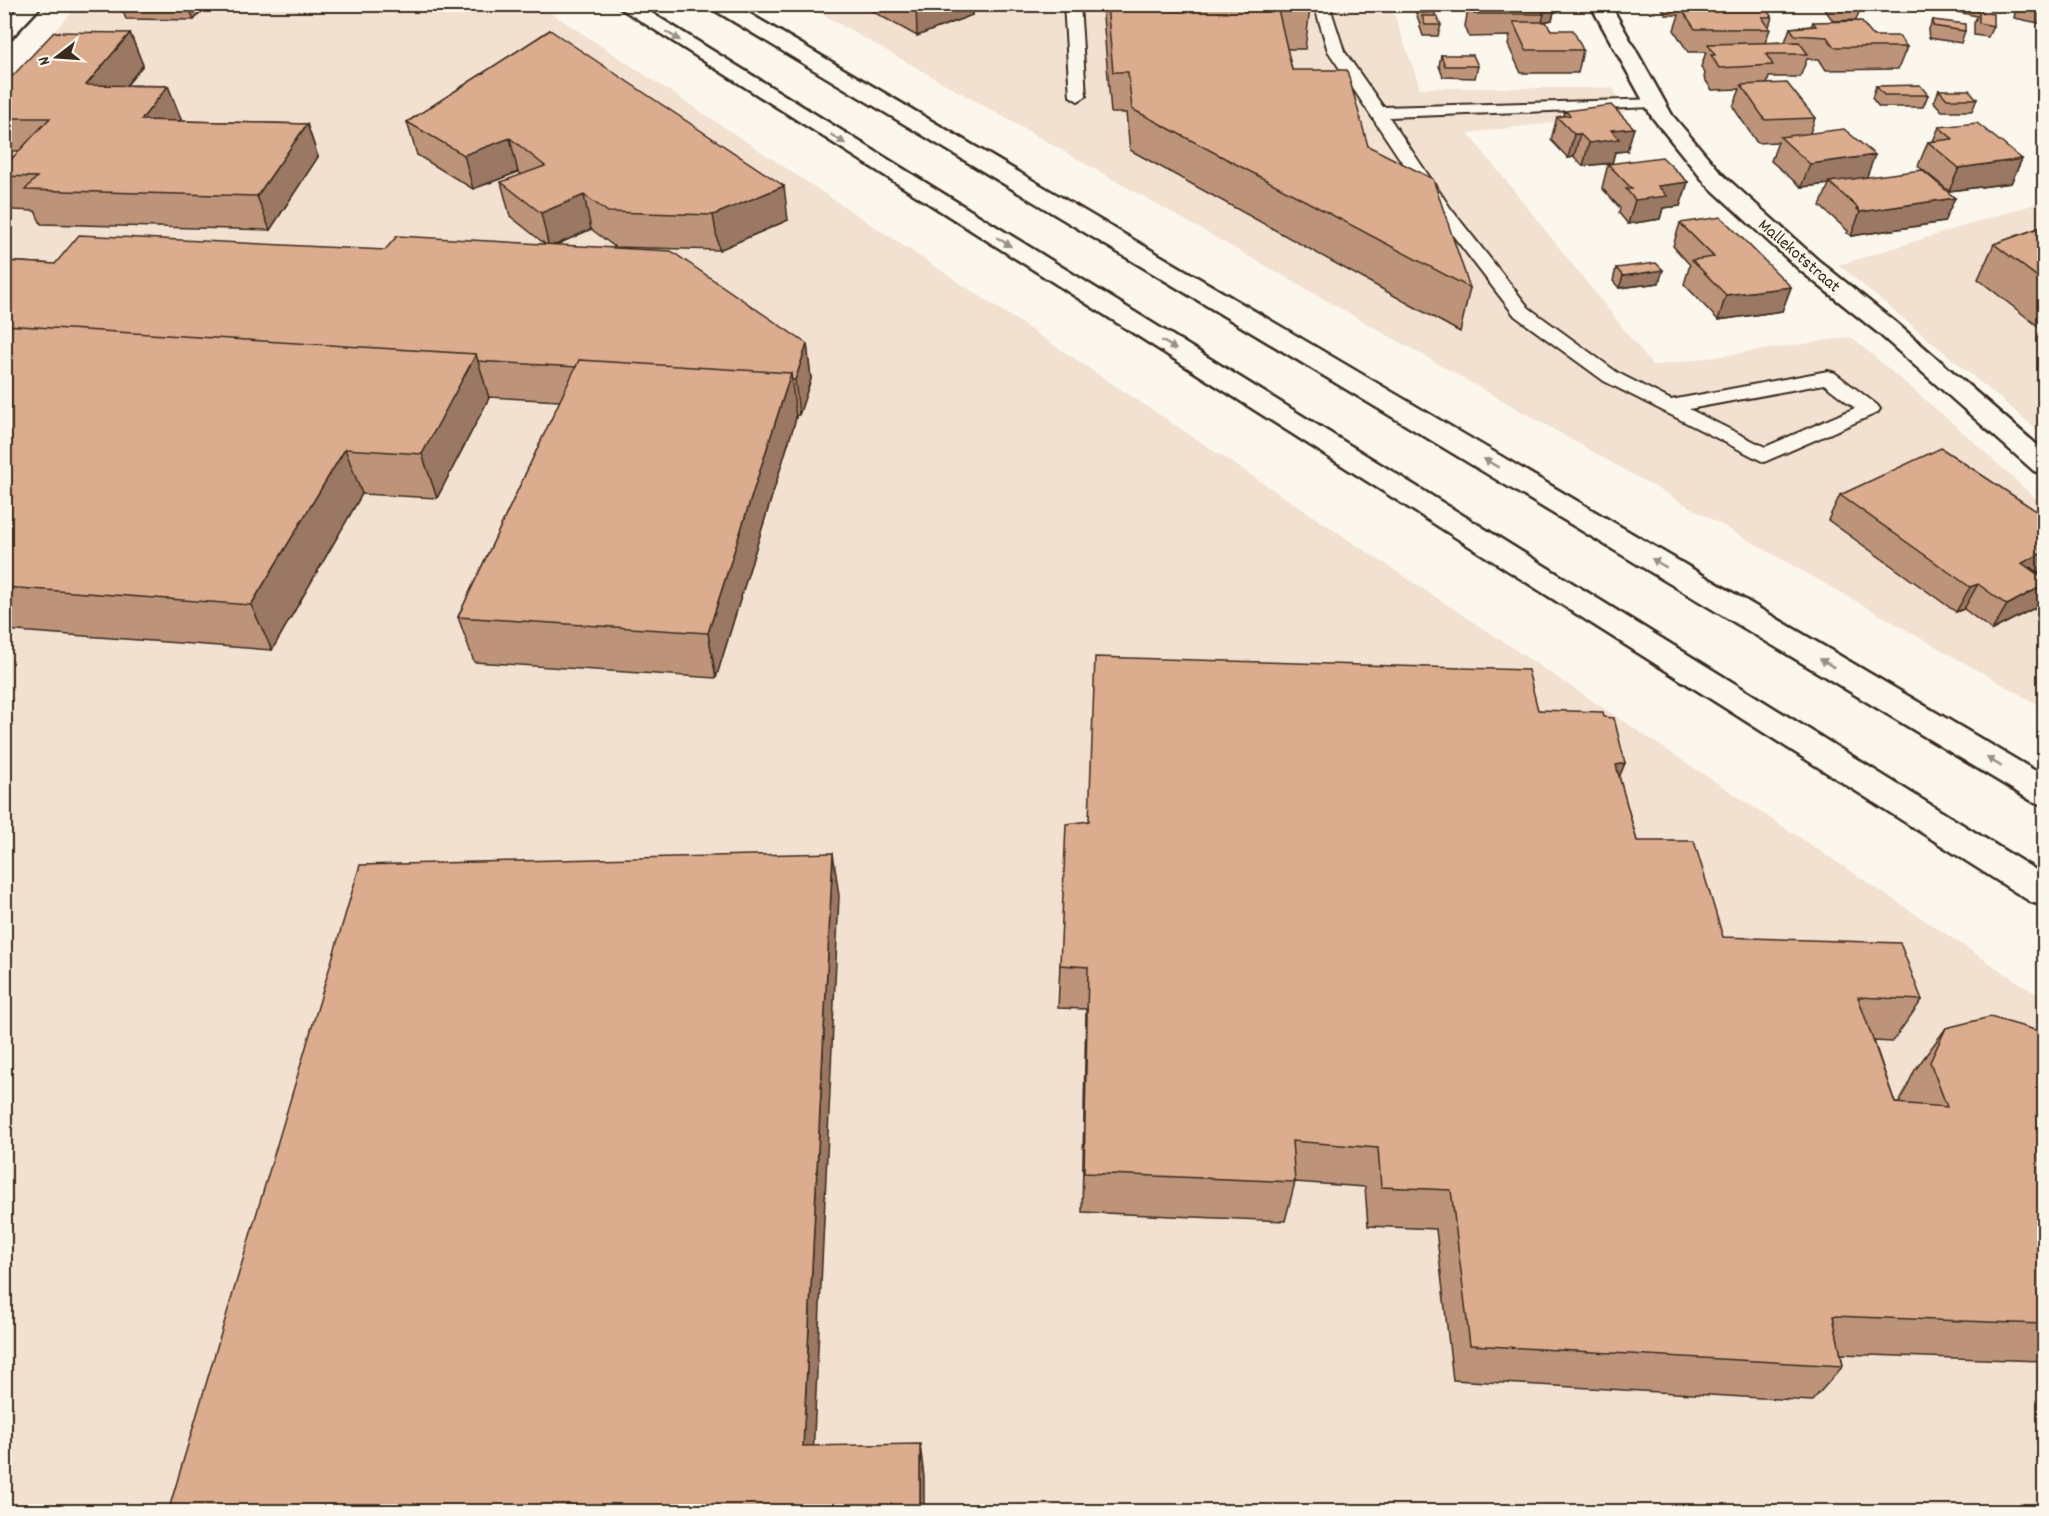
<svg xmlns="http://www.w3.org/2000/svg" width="2049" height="1516" font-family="Dekko,sans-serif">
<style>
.built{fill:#f2e0d0}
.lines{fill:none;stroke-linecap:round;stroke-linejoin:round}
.service-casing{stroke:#3b2a1e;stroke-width:4}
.minor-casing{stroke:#3b2a1e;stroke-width:5}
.tertiary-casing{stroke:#3b2a1e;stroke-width:5}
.trunk-casing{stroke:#3b2a1e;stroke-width:5}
.service{fill:#fbf7ec;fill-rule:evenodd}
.minor{fill:#fbf7ec;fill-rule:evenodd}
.tertiary{fill:#fbf7ec;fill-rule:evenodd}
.trunk{fill:#fbf7ec;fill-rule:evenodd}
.wall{fill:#bd947a;stroke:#3b2a1e;stroke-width:1.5}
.shaded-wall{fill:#9a7863;stroke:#3b2a1e;stroke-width:1.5}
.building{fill:#dcac8e;stroke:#3b2a1e;stroke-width:1.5}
.oneway{fill:#9b9085}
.labels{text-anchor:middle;stroke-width:4.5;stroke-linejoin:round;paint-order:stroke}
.far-street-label{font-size:18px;fill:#3b2a1e;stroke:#fbf7ec}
</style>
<rect width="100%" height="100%" fill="#fbf7ec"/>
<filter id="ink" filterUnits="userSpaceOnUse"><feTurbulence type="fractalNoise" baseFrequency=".0167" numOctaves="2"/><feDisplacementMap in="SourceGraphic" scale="12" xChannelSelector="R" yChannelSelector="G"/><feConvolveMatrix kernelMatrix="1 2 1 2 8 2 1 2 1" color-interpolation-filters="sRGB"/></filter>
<g filter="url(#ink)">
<path class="built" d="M79,5H539L2044,999V1511H5L4,85Z
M806,5H1391L1420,88H1613L1624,114L1468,133L1653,366L1851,337L1956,426L2044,506V708Z
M2044,201V435L1839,265Z"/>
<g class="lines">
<defs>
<path id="service" d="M1064,4H1080L1086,96L1078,101L1070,96Z
M1314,4H1329L1344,51L1383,107L1660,99L1662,102L1660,105L1654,107L1389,117L1451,209L1529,308L1618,373L1671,400L1828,371L1835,373L1877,405L1880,409L1877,413L1764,462L1604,381L1515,316L1438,216L1328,51ZM1824,384L1855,408L1765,447L1689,409Z"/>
<path id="minor" d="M1590,4H1610L1672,115L1722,174L1819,261L1895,322L2044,451V474L2034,471L1877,332L1801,271L1706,184L1652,117Z"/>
<path id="tertiary" d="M22,4H43L11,38L4,40V22Z"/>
<path id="trunk" d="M614,4H637L2044,875V906L2031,902Z
M709,4H733L2044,776V805L2032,801L711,8Z"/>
</defs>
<use href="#service" class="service-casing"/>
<use href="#minor" class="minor-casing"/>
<use href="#tertiary" class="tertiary-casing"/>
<use href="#trunk" class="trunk-casing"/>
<use href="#service" class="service"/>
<use href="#minor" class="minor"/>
<use href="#tertiary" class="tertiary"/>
<use href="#trunk" class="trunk"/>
</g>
<path class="wall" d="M120,4H207L194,20L126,19Z
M859,4H971L972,15L917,36Z
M1102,4H1309L1310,9L1305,49H1287L1292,70L1368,146L1470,288L1460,332L1130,150L1126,113H1111Z
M1415,4H1432L1435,12V16L1441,25L1438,36H1423L1420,27V24L1414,8Z
M1469,4H1556L1552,20L1543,22L1551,30L1583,50L1578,73H1521L1508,45L1510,36L1469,37L1465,26Z
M1659,4H1744L1743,7L1772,17L1769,27L1770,29L1765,43L1785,42L1790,28L1811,26L1813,22L1873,36L1907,47L1898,69L1826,70L1819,59H1807L1800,77H1769L1767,84L1815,118L1810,133L1866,177L1944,222L1851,236L1847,233L1848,231L1820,206L1829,184L1801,187L1771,161L1778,142L1757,143L1733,107L1740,89L1712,90L1704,78L1705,73L1701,67L1706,52H1688L1674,30L1679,15H1666Z
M1821,4H1862L1856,20L1833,21Z
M1928,4H1984L1981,12L1993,26L1988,37L1974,35V23L1977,16L1928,6Z
M2017,4H2044V24L2014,18Z
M1933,20L1965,31L1961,43L1929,38L1928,31Z
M550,30L788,220L719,250L615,247L591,229L556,245L807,344L811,379L799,415H796V418L716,678L474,662L458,617L560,401L488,397L489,398L437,498L362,494L272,650L4,630V261L55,264L545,244L510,216L501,182L522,175L518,172L473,189L417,155L407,122Z
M130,33L143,65L127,85L168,86L181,119L179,121L307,124L318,157L270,230L41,224L35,211L13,210L4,193V167L19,151H4V85Z
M1441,55L1478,66L1475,78L1443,77L1439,66Z
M1876,86L1928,95L1923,107H1879L1872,98Z
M1939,90L1977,99L1972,111H1942L1934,102Z
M1565,111L1627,151L1615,152L1612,163L1583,166L1574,157L1568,158L1551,140L1557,117L1564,116Z
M1939,127L2022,159L2011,183L1949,191L1918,166L1928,142L1933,141Z
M1608,164L1688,182L1680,206L1663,208L1660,219L1628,224L1619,213L1620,208L1602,188Z
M1680,223L1791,287L1782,311L1718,320L1684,284L1690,265L1673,246Z
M2044,226V331L1978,279L1994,244Z
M1616,268L1659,283L1619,288L1613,281Z
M1840,495L2038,572L2044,577V603L1992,630L1964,609L1956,612L1828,520Z
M1538,710L1604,717L1625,763L1619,777L1637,841L1723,937L1922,1000L1892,1042L1874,1041L1895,1103H1899L1915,1070L1946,1028L2044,1035V1361L1841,1354L1843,1366L1812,1401L1453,1380L1436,1229L1368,1226L1365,1187L1295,1182L1285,1221L1082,1212L1086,1009L1058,1008L1060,965Z"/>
<path class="shaded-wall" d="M188,4H207L194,20Z
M916,4H971L972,15L917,36Z
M1544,4H1556L1552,20L1542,22L1544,14H1542Z
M130,33L143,65L100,117L86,85Z
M168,86L181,119L154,153L141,120Z
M307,124L318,157L270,230L257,196Z
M1634,128L1627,151L1615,152L1612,163L1583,166L1589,143L1611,130Z
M1574,134H1580L1574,157L1568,158Z
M510,138L518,172L473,189L464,155Z
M1875,155L1866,179L1829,182V184L1801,187L1810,164Z
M2022,159L2011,183L1949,191L1959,168Z
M1688,182L1680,206L1663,208L1660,219L1628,224L1635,200L1658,186Z
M784,186L788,220L719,250L713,215Z
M584,195L591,229L549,248L541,213Z
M1955,198L1944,222L1851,236L1860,212Z
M1663,270L1659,283L1619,288L1623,276Z
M1791,287L1782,311L1718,320L1726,295Z
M807,344L811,379L799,415L795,380Z
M476,354L489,398L437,498L422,454Z
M791,373L796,418L716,678L708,633Z
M345,449L362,494L272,650L251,605Z
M2044,552V569L2022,580V563Z
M1978,584L1964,609L1956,612L1970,587Z
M2044,585V603L1992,630L2007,605Z
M1625,763L1607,807L1616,765Z
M833,853L839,896L812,1479L803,1446Z
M920,1444L924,1477V1512H920Z"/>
<path class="building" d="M1107,4H1309L1310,9H1278L1292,70H1347L1368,146L1433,179L1470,288L1132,109L1128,72H1113Z
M1419,4H1432L1435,12L1422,13Z
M1469,4L1538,5L1544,14H1474Z
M1764,7L1772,17H1762L1770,29H1695L1681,8Z
M1979,12L1993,14V26L1979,23Z
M1422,16H1437L1441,25H1425Z
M1933,20L1965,24V31L1933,26Z
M1861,21L1873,36H1899L1907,47H1834L1827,37L1795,35L1790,28L1816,26L1813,22Z
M1513,22H1546L1551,30H1573L1583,50H1526Z
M550,30L784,186L713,215L608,212L584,195L541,213L501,182L545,166L510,138L464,155L407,122Z
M54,32L130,33L86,85L168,86L141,120L307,124L257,196L25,190L37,177L4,176V167L50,118H4V85Z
M1799,42L1808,54H1766L1773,65L1719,68L1711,55H1715L1708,44Z
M1441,55H1473L1478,66H1445Z
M1787,83L1815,118L1765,120L1741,85Z
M1920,85L1928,95H1884L1876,86Z
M1939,90H1969L1977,99H1947Z
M1611,105L1634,128L1611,130L1619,139L1589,143L1580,134H1574L1557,117L1570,115L1565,111Z
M1977,123L2022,159L1959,168L1928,142L1953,139L1939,127Z
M1844,129L1875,155L1810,164L1780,137Z
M1662,157L1688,182L1658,186L1667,196L1635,200L1626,189H1632L1608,164Z
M1922,170L1955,198L1860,212L1857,209H1859L1829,182Z
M1721,217L1791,287L1726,295L1692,260L1714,257L1680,223Z
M2044,226V282L1994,244Z
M79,235L385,250L397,236L671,251L807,344L795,380H792L791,373L579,360L576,367L478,361L476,354L4,325V261L55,264Z
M1656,263L1663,270L1623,276L1616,268Z
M4,325L476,354L422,454L345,449L251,605L4,587Z
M579,360L791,373L708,633L458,617Z
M1941,448L2044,516V552L2022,563L2044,579V585L2007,605L1978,584L1970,587L1840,495Z
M2030,567L2044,577V579L2029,568Z
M1095,657L1528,670L1538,710L1603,712L1604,717L1614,718L1625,763L1616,765L1637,841H1694L1723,937L1900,943L1922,1000L1858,997L1895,1103L1947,1107L1930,1062L1946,1028L1990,1017L2039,1031L2044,1035V1324L1833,1316L1843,1366L1470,1345L1451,1190L1381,1187L1378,1148L1292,1141L1295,1182L1084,1173L1088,967L1060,965L1066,824L1089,821Z
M833,853L803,1446L920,1444V1512H168L360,865Z
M1438,1507L1439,1512H1354Z"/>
<defs><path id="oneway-solid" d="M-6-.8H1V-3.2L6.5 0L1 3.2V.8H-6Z" transform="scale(1.5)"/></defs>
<g class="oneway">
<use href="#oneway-solid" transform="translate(673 36) rotate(32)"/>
<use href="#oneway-solid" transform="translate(838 139) rotate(32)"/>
<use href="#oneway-solid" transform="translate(1004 242) rotate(32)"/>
<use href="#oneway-solid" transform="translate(1169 345) rotate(32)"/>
<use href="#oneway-solid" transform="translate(1491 463) rotate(-149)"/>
<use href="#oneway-solid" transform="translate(1659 563) rotate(-149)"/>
<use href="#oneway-solid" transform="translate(1827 663) rotate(-149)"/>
<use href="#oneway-solid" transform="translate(1994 762) rotate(-149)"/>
</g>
</g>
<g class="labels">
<g class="far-street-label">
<text transform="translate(1800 255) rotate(41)" y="6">Mallekotstraat</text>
</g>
</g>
<rect width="2049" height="1516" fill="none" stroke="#fbf7ec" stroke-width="24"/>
<rect x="12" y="12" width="2025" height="1492" fill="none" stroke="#3b2a1e" stroke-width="2" filter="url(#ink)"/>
<g transform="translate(57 57) rotate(253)" stroke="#fbf7ec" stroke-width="4.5" paint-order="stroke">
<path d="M0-4.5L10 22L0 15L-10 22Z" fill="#3b2a1e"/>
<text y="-9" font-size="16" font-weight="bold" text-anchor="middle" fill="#3b2a1e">N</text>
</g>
</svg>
